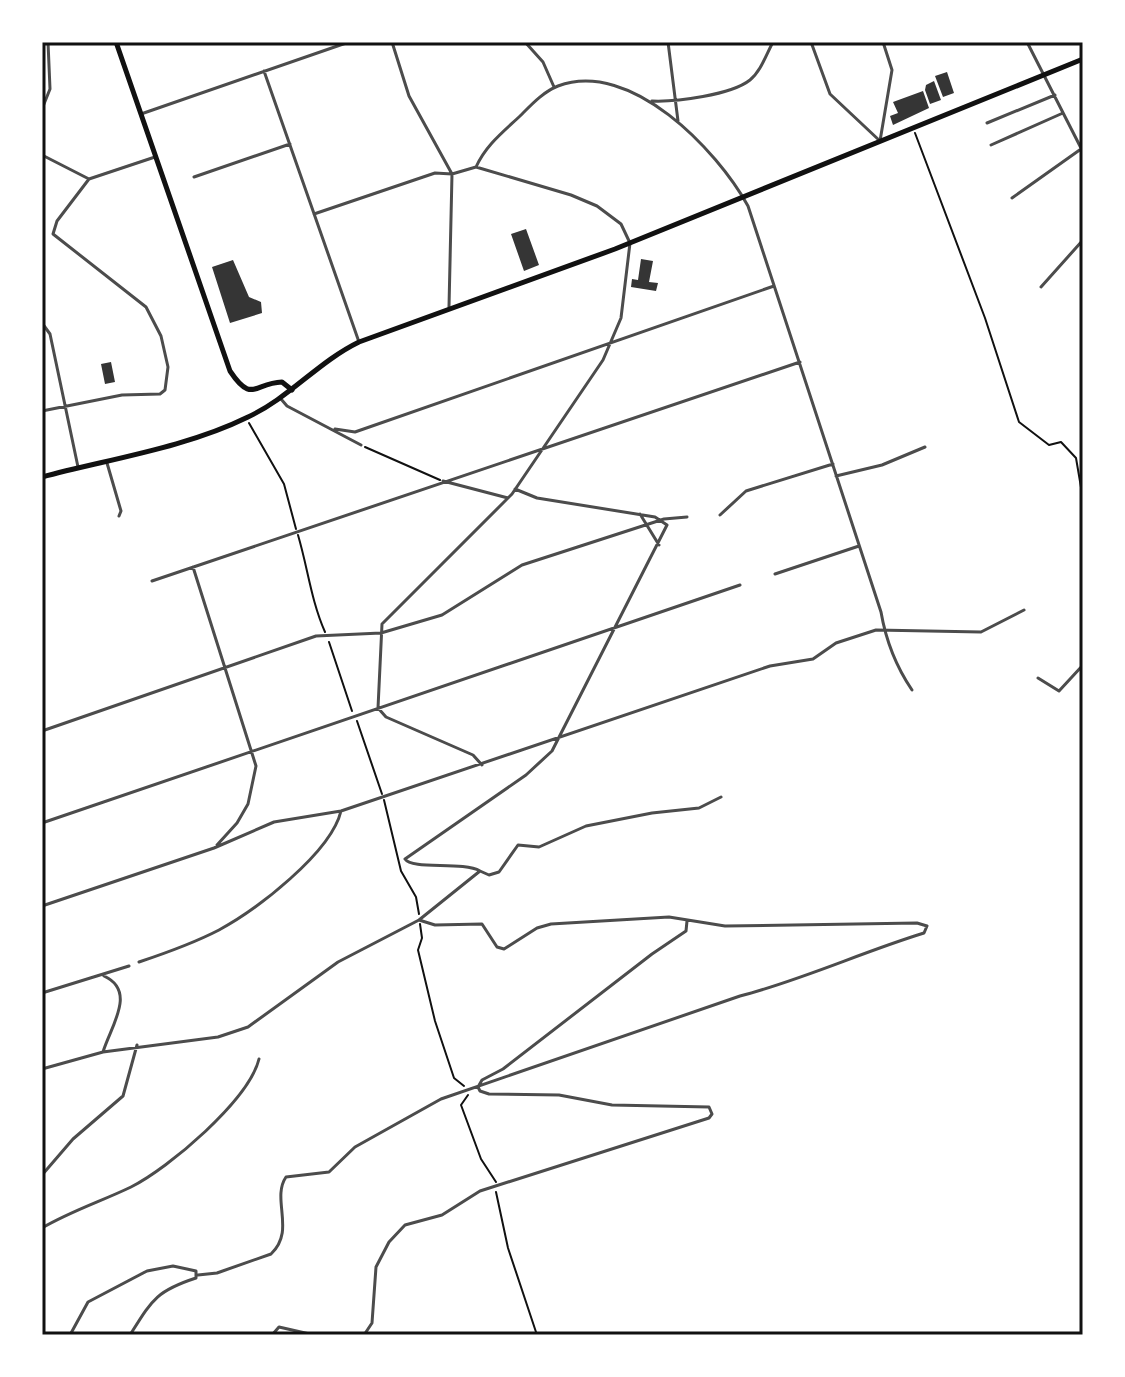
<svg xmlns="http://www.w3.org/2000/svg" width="1125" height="1377" font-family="'Alegreya Sans',sans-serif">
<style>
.building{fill:#353535}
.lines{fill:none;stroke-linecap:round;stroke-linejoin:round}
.path{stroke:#111;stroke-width:2}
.minor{stroke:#4c4c4c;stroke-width:3}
.secondary{stroke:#111;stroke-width:5}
.primary{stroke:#111;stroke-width:5}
.neatline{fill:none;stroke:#111;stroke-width:3}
</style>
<rect width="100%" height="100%" fill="#fff"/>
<path class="building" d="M947,72L954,93L943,97L935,76Z
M934,81L941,100L930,104L925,90L926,85Z
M923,91L929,108L893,125L890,116L898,113L893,102Z
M526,229L539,265L524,271L511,234Z
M641,259L653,261L649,282L658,283L656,291L631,287L632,279L638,280Z
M233,260L249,297L261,302L262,313L230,323L212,267Z
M111,362L115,382L105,384L101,364Z"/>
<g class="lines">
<path class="path" d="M915,133L985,318L1019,422L1049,445L1061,442L1076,458L1083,499
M249,423L284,484L296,529
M365,447L440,480
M298,535C308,569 311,600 325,632
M329,642L352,711
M357,721L382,794
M384,800L401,871L416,897L419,914
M420,924L422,938L418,950L435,1021L454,1078L464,1086
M468,1095L461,1105L481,1159L496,1182
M496,1192L508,1248L537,1335"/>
<path class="minor" d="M392,42L409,96L452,174L449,307
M525,42L543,62L554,87
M668,42L678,121
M811,42L830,94L880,141
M1027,42L1083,152
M264,71L359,342
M652,101C676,102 731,95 750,80C761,71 766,55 773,42
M42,109L50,89L48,42
M141,114L349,42
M987,123L1055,95
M880,141L892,70L883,42
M991,145L1063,113
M42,155L89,179
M476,167L571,195L597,206L621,224L630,243L621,318L603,360L512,494L382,624L378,708L386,717L473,755L482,765
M194,177L290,144
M1012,198L1081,149
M314,214L435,173L452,174L476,167C486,145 503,132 520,116C532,104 543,92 558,86C631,59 717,150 748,206L881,612C886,641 895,665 912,690
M1041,287L1083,240
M42,323L50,334L78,467
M281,399L287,406L361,445
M42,411L122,395L160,394L165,390L168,367L161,336L146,307L53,234L57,221L89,179L155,157
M335,429L355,432L774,286
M107,463L121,511L119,516
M836,476L882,465L925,447
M443,481L508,498
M640,514L659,545
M720,515L746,491L833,464
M193,567L256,766L248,804L237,823L217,845
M775,574L859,546
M152,581L800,362
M1038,678L1059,691L1083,665
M42,731L316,636L381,633L442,615L522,565L664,519L687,517
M42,823L740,585
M480,871C463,861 412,870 405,859L526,775L552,751L667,525L655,517L537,498L515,489
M42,901V912
M42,906L214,848L274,822L341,811L770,666L813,659L836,643L876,630L981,632L1024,610
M139,962C166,953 194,943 219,930C256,910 331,853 341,811
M42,993L129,966
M103,1052C111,1026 137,991 104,976
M42,1069L103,1052L218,1037L248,1027L338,962L419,920L480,871L489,875L499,872L518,845L539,847L586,826L652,813L699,808L721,797
M42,1175L73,1139L123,1096L137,1045
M42,1228C71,1211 102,1201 131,1187C169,1168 249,1100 259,1059
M198,1275L217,1273L271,1254C296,1231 271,1199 286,1177L329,1172L355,1147L441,1099L740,996C802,980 862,952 924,933L927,926L917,923L725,926L669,917L551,924L537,928L504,949L497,947L482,924L435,925L419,920
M70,1335L88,1302L147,1271L173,1266L196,1271V1278C156,1291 152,1300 130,1335
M272,1335L279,1327L314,1335
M364,1335L372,1323L376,1267L389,1242L405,1225L442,1215L480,1191L709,1118L712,1114L709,1107L612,1105L559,1095L489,1094L480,1091L478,1087L482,1080L503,1069L652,954L686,931L687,921"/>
<path class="secondary" d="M116,42L230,371C252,404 254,383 282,382L292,390"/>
<path class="primary" d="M42,477C109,459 185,448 248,417C289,398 318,362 359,342L615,249L1083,59"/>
</g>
<rect width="1125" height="1377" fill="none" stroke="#ffffff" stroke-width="88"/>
<rect x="44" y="44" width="1037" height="1289" class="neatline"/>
</svg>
